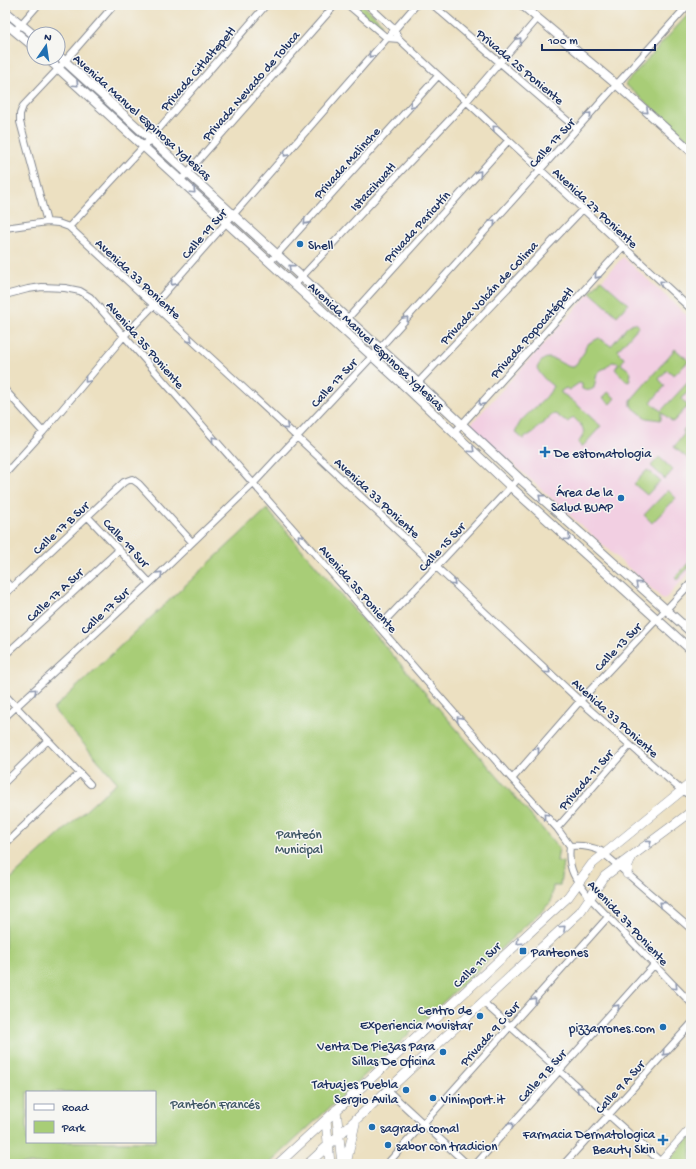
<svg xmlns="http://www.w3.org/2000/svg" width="696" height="1169" font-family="'Gochi Hand',sans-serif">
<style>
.built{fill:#f2cfe2}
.green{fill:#a8cd77;stroke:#627e6a;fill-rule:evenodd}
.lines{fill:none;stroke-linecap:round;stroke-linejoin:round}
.minor-casing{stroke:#848890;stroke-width:8}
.tertiary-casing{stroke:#848890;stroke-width:8}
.secondary-casing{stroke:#848890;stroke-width:10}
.primary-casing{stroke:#848890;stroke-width:10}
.minor{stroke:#fff;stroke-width:6}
.tertiary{stroke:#fff;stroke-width:7}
.secondary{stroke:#fff;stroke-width:8}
.primary{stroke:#fff;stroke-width:9}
.oneway{stroke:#8d97ae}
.poi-dot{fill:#1f6fb2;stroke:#f6f6f2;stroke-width:1.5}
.labels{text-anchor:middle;stroke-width:3;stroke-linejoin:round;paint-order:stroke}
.street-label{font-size:13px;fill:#1b2f5e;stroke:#f6f6f2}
.poi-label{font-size:13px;fill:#1b2f5e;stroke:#f6f6f2;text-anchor:start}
.park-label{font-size:13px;fill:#3e5664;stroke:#f6f6f2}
</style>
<rect width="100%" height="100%" fill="#f6f6f2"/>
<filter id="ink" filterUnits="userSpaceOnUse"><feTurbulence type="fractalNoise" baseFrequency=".025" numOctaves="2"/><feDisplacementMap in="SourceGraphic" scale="8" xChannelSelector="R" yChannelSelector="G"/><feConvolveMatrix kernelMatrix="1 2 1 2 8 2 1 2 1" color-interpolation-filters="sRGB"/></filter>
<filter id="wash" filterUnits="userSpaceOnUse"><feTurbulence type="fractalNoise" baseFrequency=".012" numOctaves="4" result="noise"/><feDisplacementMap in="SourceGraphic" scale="16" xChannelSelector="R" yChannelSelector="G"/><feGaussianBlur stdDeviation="0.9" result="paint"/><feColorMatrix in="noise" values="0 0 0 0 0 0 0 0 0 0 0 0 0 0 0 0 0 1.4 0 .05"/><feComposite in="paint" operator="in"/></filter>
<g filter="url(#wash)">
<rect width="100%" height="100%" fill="#ece0c1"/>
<path class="built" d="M623,257L691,319V571L664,600L470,425Z"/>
<path class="green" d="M352,5H363L382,23V24L378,28Z
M691,11V142L625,84Z
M601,280L628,304L617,316L590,292Z
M633,323L637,324L639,326L618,350L620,355L623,357L624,359L621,364L629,370L631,374L629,382L626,381L615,369L619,363L612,362L607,367L601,370L597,374L594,388C589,391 587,391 582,389V384L579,383L569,390L566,388L561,391V393C577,402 587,415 601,426L584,445L582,447L578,443C588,430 583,427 573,417L568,422C562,421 560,416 555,414L552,415L547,420L538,427L535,431L523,439L515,432C517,428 519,424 521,421C531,409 547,401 553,386C546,381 541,376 537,368C548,345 562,369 574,367L585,351V348L589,343L599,338L611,346L627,327Z
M675,349L689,361L674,375L667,370L659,379L665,386L651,402L661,411L691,379V391L689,390L682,399L688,406L673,422L661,412V420L646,418L631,406V400Z
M608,392L615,398L610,404L603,398Z
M691,423V461L674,447L684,434L683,430Z
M659,457L673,470L665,479L651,466Z
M647,470L660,481L647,495L634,484Z
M668,490L676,498L652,523L644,515Z
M267,509L559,848L557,861L563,862L560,886H553L551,902L269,1164H5V884L117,782L53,709ZM27,1092H155V1142H27Z
M691,560V565L677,580L675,578Z
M691,1136V1164H665Z"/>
</g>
<g filter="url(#ink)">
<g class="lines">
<defs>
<path id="minor" d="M348,5L387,38L399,39
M368,5L394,29L399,39L691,309
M433,5L577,129
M15,31L38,5
M181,180L335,5
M47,222L20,122V114L23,106L59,68L114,5
M69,227L144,146L266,5
M5,228L47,222L58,223L69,227L297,437L580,701L681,790L691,796
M270,262L438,76
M294,285L466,102L538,18
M5,295L28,289L42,287L65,288L80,291L90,297L512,779L557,828L570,846
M340,327L508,141
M5,390L43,432
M410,391L583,209
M454,433L623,247
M5,474L43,432L124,336L153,306L233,215L416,5
M88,517L150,583
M5,581L12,588
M5,594L124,482L132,479L139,484L192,542
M379,627L436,567L519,478
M5,655L119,550
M5,695L90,784
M5,717L150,583L253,484L380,348L688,5
M512,779L580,701L691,583
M5,782L48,740
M557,828L630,745
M5,844L80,773
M570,846C567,869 576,881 590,898L691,1003
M570,846C582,845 590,846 601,851L691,929
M483,1002L661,1162
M387,1090L467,1164
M387,1164L608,917
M476,1164L654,965
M564,1164L691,1024"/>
<path id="tertiary" d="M658,1164L691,1127"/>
<path id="secondary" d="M522,5L617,85L691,151
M5,11L34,35
M5,23L34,47
M58,55L418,383L519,478L691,632
M47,58L410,391L511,487L691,650"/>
<path id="primary" d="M627,874L628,866L632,856
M336,1110L342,1164
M326,1120L330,1164
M278,1164L568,897L592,864L691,783
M308,1164L580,912L605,876L691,812
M346,1164L356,1119"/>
</defs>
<use href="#minor" class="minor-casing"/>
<use href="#tertiary" class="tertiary-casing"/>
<use href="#secondary" class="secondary-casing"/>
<use href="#primary" class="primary-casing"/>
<use href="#minor" class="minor"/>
<use href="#tertiary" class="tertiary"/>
<use href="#secondary" class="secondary"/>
<use href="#primary" class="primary"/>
</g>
<defs><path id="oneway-chevron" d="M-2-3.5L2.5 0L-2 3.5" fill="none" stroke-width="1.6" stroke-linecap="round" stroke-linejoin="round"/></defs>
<g class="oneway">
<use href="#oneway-chevron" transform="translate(519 40) rotate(-49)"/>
<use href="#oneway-chevron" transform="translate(371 55) rotate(131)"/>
<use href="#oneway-chevron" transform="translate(76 84) rotate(43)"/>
<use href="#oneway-chevron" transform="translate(412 105) rotate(132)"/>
<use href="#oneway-chevron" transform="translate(646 111) rotate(42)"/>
<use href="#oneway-chevron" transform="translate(589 115) rotate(-48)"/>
<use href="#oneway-chevron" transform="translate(495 128) rotate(-137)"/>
<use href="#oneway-chevron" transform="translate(286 154) rotate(131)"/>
<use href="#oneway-chevron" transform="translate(479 173) rotate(-48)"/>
<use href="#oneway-chevron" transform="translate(193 191) rotate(43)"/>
<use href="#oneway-chevron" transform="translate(306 222) rotate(132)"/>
<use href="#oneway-chevron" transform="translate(493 222) rotate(-48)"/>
<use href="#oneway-chevron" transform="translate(291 267) rotate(-138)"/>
<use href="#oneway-chevron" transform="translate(597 276) rotate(132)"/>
<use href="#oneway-chevron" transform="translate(173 283) rotate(131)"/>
<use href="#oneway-chevron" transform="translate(662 283) rotate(-138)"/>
<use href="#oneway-chevron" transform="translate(406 319) rotate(-48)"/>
<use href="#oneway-chevron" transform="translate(190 340) rotate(42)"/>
<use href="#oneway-chevron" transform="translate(87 380) rotate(130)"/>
<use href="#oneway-chevron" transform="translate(481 403) rotate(132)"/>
<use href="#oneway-chevron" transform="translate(286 427) rotate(42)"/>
<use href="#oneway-chevron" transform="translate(214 439) rotate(-131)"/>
<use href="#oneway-chevron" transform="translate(472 450) rotate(43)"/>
<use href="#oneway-chevron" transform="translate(541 497) rotate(-138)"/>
<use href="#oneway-chevron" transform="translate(300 537) rotate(-131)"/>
<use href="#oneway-chevron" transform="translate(568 538) rotate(42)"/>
<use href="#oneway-chevron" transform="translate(160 574) rotate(-44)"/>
<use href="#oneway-chevron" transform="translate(453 583) rotate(43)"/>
<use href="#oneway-chevron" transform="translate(638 584) rotate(-138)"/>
<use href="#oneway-chevron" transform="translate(548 671) rotate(43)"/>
<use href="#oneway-chevron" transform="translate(34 691) rotate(-43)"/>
<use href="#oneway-chevron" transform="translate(459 719) rotate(-131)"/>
<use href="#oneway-chevron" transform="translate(537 750) rotate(-49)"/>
<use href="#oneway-chevron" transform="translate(546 816) rotate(-133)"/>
<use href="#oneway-chevron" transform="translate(649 843) rotate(-36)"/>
<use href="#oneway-chevron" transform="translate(662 904) rotate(-139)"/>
<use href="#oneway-chevron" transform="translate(563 928) rotate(-43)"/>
<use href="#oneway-chevron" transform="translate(519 942) rotate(137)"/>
<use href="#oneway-chevron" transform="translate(675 987) rotate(46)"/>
<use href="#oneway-chevron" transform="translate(534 1000) rotate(-48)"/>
<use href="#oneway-chevron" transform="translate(617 1007) rotate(-48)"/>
<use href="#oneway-chevron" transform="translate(665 1053) rotate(132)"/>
<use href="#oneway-chevron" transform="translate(579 1089) rotate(-138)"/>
<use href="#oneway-chevron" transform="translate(511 1125) rotate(-48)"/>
</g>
</g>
<g class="poi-dot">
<circle cx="300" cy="244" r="4"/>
<path d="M543 446h4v4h4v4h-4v4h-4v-4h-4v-4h4z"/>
<circle cx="621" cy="498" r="4"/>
<rect x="519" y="947" width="8" height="8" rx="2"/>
<circle cx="480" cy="1016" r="4"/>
<circle cx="663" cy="1027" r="4"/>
<circle cx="443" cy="1052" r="4"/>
<circle cx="406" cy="1090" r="4"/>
<circle cx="433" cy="1098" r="4"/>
<circle cx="372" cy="1127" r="4"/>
<path d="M661 1134h4v4h4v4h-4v4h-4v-4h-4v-4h4z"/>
<circle cx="388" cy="1145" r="4"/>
</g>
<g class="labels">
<g class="street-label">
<text transform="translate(521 66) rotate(40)" y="5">Privada 25 Poniente</text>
<text transform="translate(197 68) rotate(-49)" y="5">Privada Citlaltepetl</text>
<text transform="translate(250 85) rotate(-49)" y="5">Privada Nevado de Toluca</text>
<text transform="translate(143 116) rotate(42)" y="5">Avenida Manuel Espinosa Yglesias</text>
<text transform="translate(551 142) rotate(-48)" y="5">Calle 17 Sur</text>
<text transform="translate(346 162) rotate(-48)" y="5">Privada Malinche</text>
<text transform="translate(372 186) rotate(-47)" y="5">Istaccihuatl</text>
<text transform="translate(596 207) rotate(43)" y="5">Avenida 27 Poniente</text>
<text transform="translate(416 226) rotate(-48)" y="5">Privada Paricutín</text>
<text transform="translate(203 233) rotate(-49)" y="5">Calle 19 Sur</text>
<text transform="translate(139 278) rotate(43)" y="5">Avenida 33 Poniente</text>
<text transform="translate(488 292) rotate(-47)" y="5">Privada Volcán de Colima</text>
<text transform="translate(531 332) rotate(-48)" y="5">Privada Popocatépetl</text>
<text transform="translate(146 344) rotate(49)" y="5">Avenida 35 Poniente</text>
<text transform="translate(377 345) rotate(43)" y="5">Avenida Manuel Espinosa Yglesias</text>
<text transform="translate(333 382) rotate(-47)" y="5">Calle 17 Sur</text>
<text transform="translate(378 497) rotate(43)" y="5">Avenida 33 Poniente</text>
<text transform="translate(60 527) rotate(-43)" y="5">Calle 17 B Sur</text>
<text transform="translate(127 542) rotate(47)" y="5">Calle 19 Sur</text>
<text transform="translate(441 546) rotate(-47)" y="5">Calle 15 Sur</text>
<text transform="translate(359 588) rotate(49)" y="5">Avenida 35 Poniente</text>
<text transform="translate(54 594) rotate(-43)" y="5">Calle 17 A Sur</text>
<text transform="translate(104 610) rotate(-43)" y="5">Calle 17 Sur</text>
<text transform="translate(617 646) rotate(-46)" y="5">Calle 13 Sur</text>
<text transform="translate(616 717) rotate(42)" y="5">Avenida 33 Poniente</text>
<text transform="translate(585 779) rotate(-49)" y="5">Privada 11 Sur</text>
<text transform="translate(629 922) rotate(47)" y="5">Avenida 37 Poniente</text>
<text transform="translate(476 964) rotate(-43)" y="5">Calle 11 Sur</text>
<text transform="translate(489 1033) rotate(-48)" y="5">Privada 9 C Sur</text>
<text transform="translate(541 1075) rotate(-48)" y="5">Calle 9 B Sur</text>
<text transform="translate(619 1086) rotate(-48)" y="5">Calle 9 A Sur</text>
</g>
<g class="poi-label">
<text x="308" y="249">Shell</text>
<text x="554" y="457">De estomatologia</text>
<text x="613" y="496" text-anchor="end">Área de la<tspan x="613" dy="15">Salud BUAP</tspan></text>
<text x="531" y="956">Panteones</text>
<text x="472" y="1014" text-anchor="end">Centro de<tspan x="472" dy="15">Experiencia Movistar</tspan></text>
<text x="655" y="1032" text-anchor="end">pizzarrones.com</text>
<text x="435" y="1050" text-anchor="end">Venta De Piezas Para<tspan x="435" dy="15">Sillas De Oficina</tspan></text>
<text x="398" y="1088" text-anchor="end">Tatuajes Puebla<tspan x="398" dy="15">Sergio Avila</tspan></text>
<text x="441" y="1103">Vinimport.it</text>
<text x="380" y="1132">sagrado comal</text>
<text x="655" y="1138" text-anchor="end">Farmacia Dermatologica<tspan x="655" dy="15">Beauty Skin</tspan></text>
<text x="396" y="1150">sabor con tradicion</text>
</g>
<g class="park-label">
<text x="299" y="838">Panteón<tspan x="299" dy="15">Municipal</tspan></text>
<text x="215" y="1108">Panteón Francés</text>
</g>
</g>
<rect width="696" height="1169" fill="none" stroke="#f6f6f2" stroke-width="20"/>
<rect x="26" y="1091" width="130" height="52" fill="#f6f6f2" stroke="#9ea6b7"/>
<rect x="34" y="1104" width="20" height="6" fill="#ffffff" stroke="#9ea6b7"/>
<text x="62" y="1111" font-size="12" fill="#1b2f5e">Road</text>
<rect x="34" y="1121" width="20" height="12" fill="#a8cd77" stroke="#9ea6b7"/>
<text x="62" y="1131" font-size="12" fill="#1b2f5e">Park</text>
<g transform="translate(46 46) rotate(13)"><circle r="19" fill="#f6f6f2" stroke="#9ea6b7"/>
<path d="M0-3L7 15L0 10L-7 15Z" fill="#1f6fb2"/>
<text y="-6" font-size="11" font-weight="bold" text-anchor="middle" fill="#1b2f5e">N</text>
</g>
<path d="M542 44v6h113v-6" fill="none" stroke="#1b2f5e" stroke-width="2"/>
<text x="548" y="44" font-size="12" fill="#1b2f5e" stroke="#f6f6f2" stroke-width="3" paint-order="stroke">100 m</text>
</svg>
